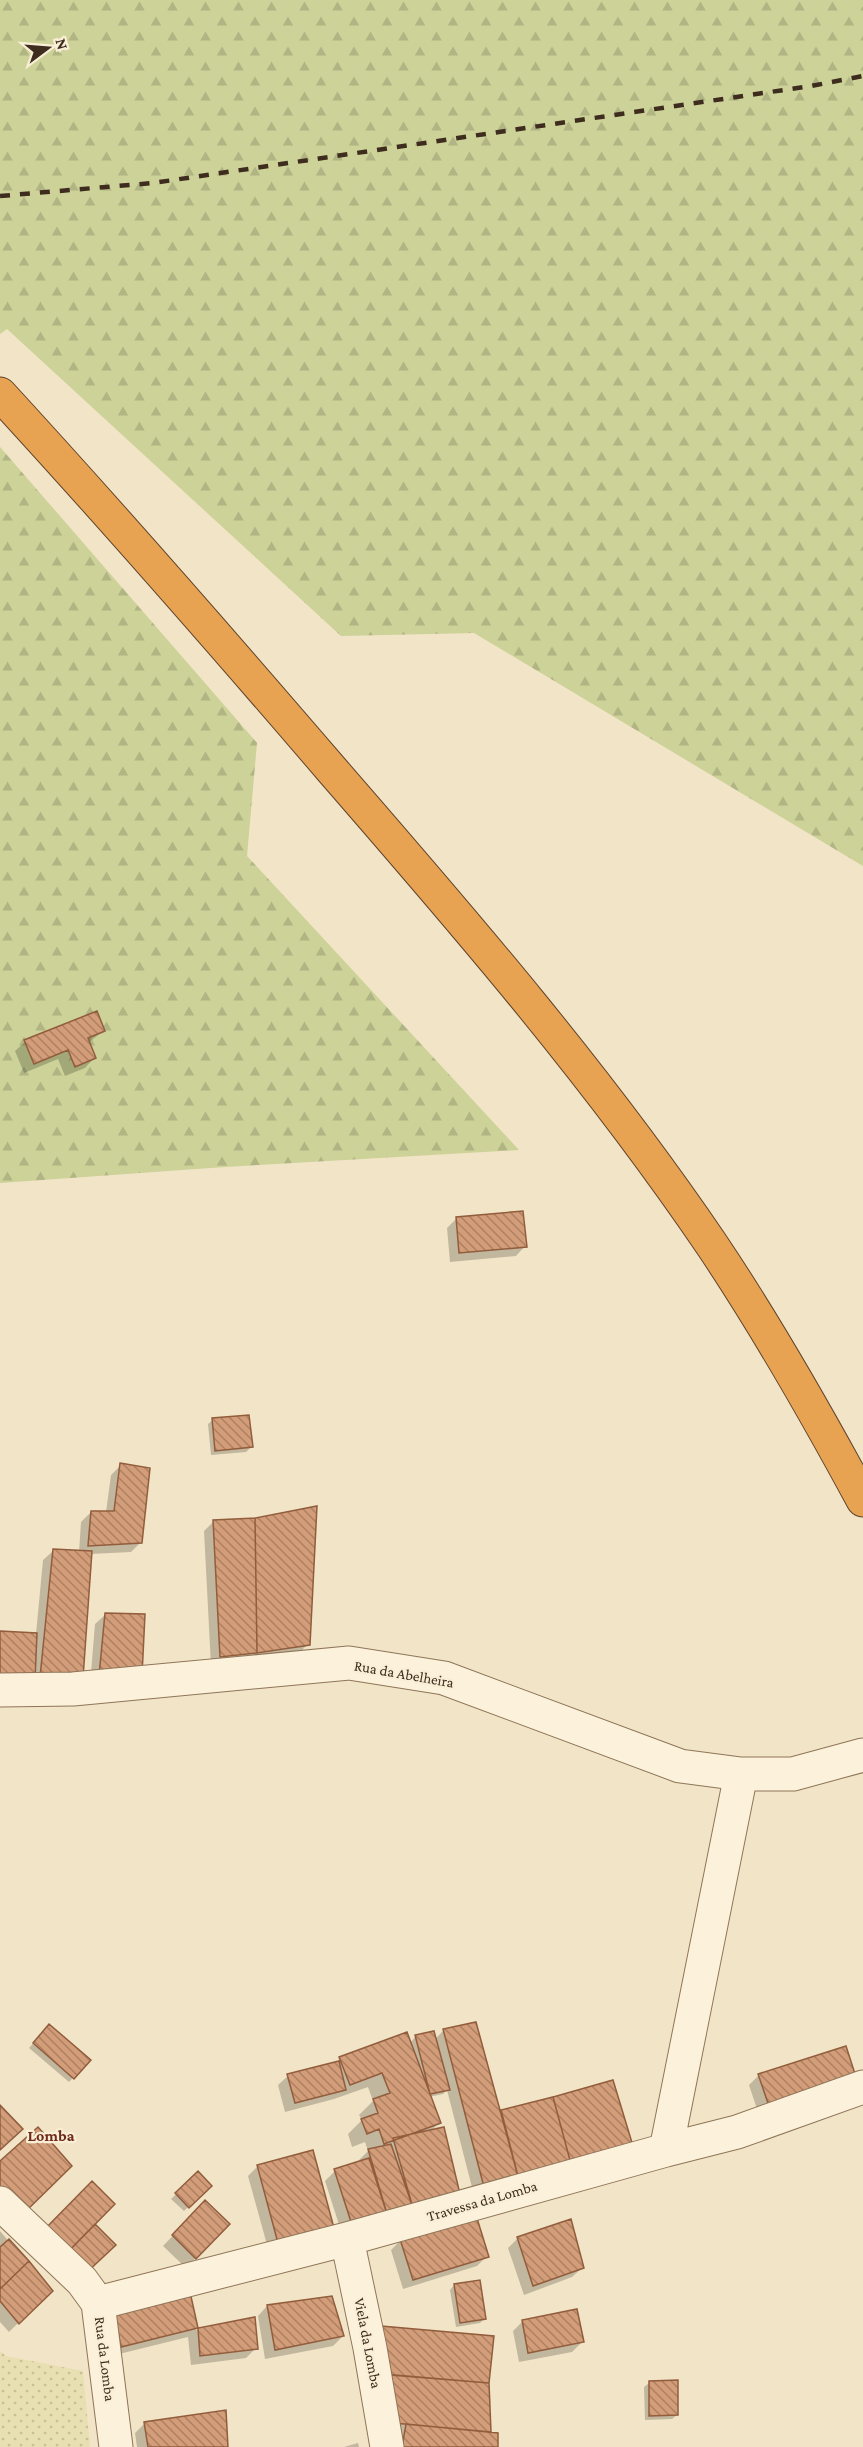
<svg xmlns="http://www.w3.org/2000/svg" width="863" height="2447" font-family="'Crimson Pro',serif">
<style>
.farmland{fill:url(#farmland-dots)}
.forest{fill:url(#forest-firs)}
.shadow{fill:#0003}
.building{fill:url(#building-back-hatch);stroke:#915d3d;stroke-width:1.5}
.lines{fill:none;stroke-linecap:round;stroke-linejoin:round}
.street-casing{stroke:#8f7559;stroke-width:35}
.highway-casing{stroke:#5d432e;stroke-width:35}
.street{stroke:#fcf1da;stroke-width:33}
.highway{stroke:#e7a351;stroke-width:33}
.rail{stroke:#3e2d1e;stroke-width:4.5;stroke-dasharray:10 10;stroke-linecap:butt}
.labels{text-anchor:middle;stroke-width:4.5;stroke-linejoin:round;paint-order:stroke}
.street-label{font-size:15px;fill:#3e2d1e;stroke:#f9eed6}
.neighbourhood-label{font-size:16px;font-weight:bold;fill:#6f2b1a;stroke:#f9eed6}
</style>
<defs>
<pattern id="farmland-dots" width="8" height="8" patternUnits="userSpaceOnUse" patternTransform="scale(1.5)"><rect width="8" height="8" fill="#e8dfb2"/><path d="M2 2h.1M6 6h.1" fill="none" stroke="#c8c099" stroke-width="1.8" stroke-linecap="round"/></pattern>
<pattern id="forest-firs" width="22" height="20" patternUnits="userSpaceOnUse" patternTransform="scale(1.5)"><rect width="22" height="20" fill="#ccd298"/><path d="M5 1l3.5 6h-7zM16 11l3.5 6h-7z" fill="#b0b583"/></pattern>
<pattern id="building-back-hatch" width="6" height="6" patternUnits="userSpaceOnUse" patternTransform="scale(1.5)"><rect width="6" height="6" fill="#d39d79"/><path d="M-1 5l2 2M0 0l6 6M5-1l2 2" fill="none" stroke="#ad8063"/></pattern>
</defs>
<rect width="100%" height="100%" fill="#f2e4c6"/>
<path class="farmland" d="M0,2351L6,2356L83,2371L90,2447H0Z"/>
<path class="forest" d="M0,0H863V866L474,633L341,636L7,329L0,334Z
M0,447L257,743L247,856L519,1150L225,1167L0,1183Z"/>
<path class="shadow" d="M103,1031L88,1043L94,1058L85,1068L65,1076L58,1059L24,1073L15,1051L25,1042Z
M457,1218L525,1246L516,1256L450,1262L447,1228Z
M213,1420L251,1447L246,1452L211,1455L208,1424Z
M121,1465L141,1542L131,1552L90,1554L82,1678L31,1686L0,1633L36,1634L43,1560L53,1551L79,1552L81,1522L91,1512H106L111,1475Z
M214,1521L308,1644L298,1654L211,1666L204,1531Z
M105,1615L130,1685H90L95,1624Z
M45,2030L89,2060L69,2082L29,2048Z
M444,2030L499,2112L612,2082L631,2146L475,2199L447,2090L443,2094L429,2097L439,2123L431,2131L459,2194L342,2234L325,2181L335,2171L359,2163V2160L368,2151L365,2142L352,2147L348,2134L362,2120L359,2115L373,2101L368,2087L334,2099L285,2112L278,2085L288,2076L335,2064L340,2059L410,2043L416,2036L435,2039Z
M759,2075L846,2090L760,2118L749,2085Z
M258,2166L333,2227L269,2252L248,2176Z
M198,2173L210,2186L184,2211L171,2199Z
M205,2202L228,2224L186,2268L163,2246Z
M0,2231L51,2291L9,2332L0,2322Z
M518,2238L582,2268L572,2277L524,2295L508,2248Z
M401,2240L487,2256L477,2266L403,2289L391,2250Z
M454,2285L485,2318L480,2323L456,2327L450,2290Z
M189,2294L196,2330L254,2319L256,2348L246,2358L191,2365L188,2337L111,2356L105,2323Z
M267,2306L343,2336L333,2346L265,2359L258,2316Z
M523,2321L582,2342L572,2352L519,2362L513,2331Z
M372,2337L492,2338L488,2383L489,2433L496,2447H395Z
M649,2383L677,2415L672,2419L645,2420L644,2387Z
M145,2423L227,2447H137L135,2433Z
M358,2443L359,2447H344Z"/>
<path class="building" d="M97,1011L105,1031L88,1038L96,1058L75,1067L68,1050L34,1064L24,1040Z
M523,1211L527,1247L459,1253L456,1217Z
M249,1415L253,1447L215,1451L212,1418Z
M120,1463L150,1468L142,1543L88,1546L91,1511H114Z
M317,1506L310,1645L257,1653L255,1518Z
M255,1518L257,1653L220,1657L213,1520Z
M53,1549L92,1551L83,1678L40,1677Z
M105,1613L145,1614L142,1676H99Z
M0,1631L37,1633L35,1680L0,1678Z
M476,2022L519,2180L485,2191L443,2029Z
M49,2024L91,2060L74,2079L33,2043Z
M434,2031L450,2090L430,2094L415,2035Z
M407,2032L441,2123L384,2144L379,2129L367,2134L361,2119L378,2113L373,2099L390,2093L382,2073L350,2085L339,2057Z
M846,2046L857,2080L770,2109L758,2074Z
M339,2061L346,2090L295,2103L287,2074Z
M613,2080L633,2146L571,2164L553,2097Z
M553,2097L571,2164L519,2180L501,2110Z
M0,2105L23,2129L0,2150Z
M38,2127L72,2166L22,2215L0,2192V2161Z
M444,2127L460,2194L413,2208L393,2138Z
M391,2144L413,2208L387,2214L368,2149Z
M313,2150L334,2228L278,2243L257,2165Z
M369,2158L387,2214L352,2225L334,2169Z
M198,2171L212,2186L189,2208L175,2193Z
M92,2181L115,2204L64,2256L41,2233Z
M205,2200L230,2224L196,2259L172,2235Z
M476,2215L489,2257L413,2280L400,2239Z
M571,2219L584,2268L533,2286L517,2237Z
M95,2224L116,2245L85,2274L64,2256Z
M9,2239L29,2261L0,2289V2247Z
M29,2261L53,2291L19,2324L0,2301V2289Z
M480,2280L486,2319L460,2323L454,2284Z
M190,2292L198,2328L121,2347L114,2312Z
M332,2296L344,2336L275,2350L267,2305Z
M577,2309L584,2342L528,2353L522,2320Z
M255,2317L258,2349L200,2356L198,2328Z
M381,2326L494,2336L489,2383L383,2374Z
M390,2375L489,2383L491,2432L383,2422Z
M678,2380V2415L649,2416V2381Z
M226,2410L228,2447H148L144,2422Z
M406,2424L498,2433V2447H402Z"/>
<g class="lines">
<defs>
<path id="street" d="M0,1690L73,1689L349,1663L444,1678L680,1766L741,1774H793L863,1755
M666,2150L741,1774
M0,2203L82,2281L98,2303L116,2447
M347,2239L370,2348L387,2447
M98,2303L347,2239L666,2150L737,2132L863,2087"/>
<path id="highway" d="M0,394C113,517 223,643 332,770C465,923 598,1077 712,1245C767,1327 816,1413 863,1500"/>
</defs>
<use href="#street" class="street-casing"/>
<use href="#highway" class="highway-casing"/>
<use href="#street" class="street"/>
<use href="#highway" class="highway"/>
<path class="rail" d="M0,196L153,183L811,86L863,76"/>
</g>
<g class="labels">
<g class="street-label">
<text transform="translate(404 1674) rotate(10)" y="5">Rua da Abelheira</text>
<text transform="translate(482 2201) rotate(-16)" y="5">Travessa da Lomba</text>
<text transform="translate(368 2343) rotate(79)" y="5">Viela da Lomba</text>
<text transform="translate(105 2359) rotate(83)" y="5">Rua da Lomba</text>
</g>
<g class="neighbourhood-label">
<text x="51" y="2141">Lomba</text>
</g>
</g>
<g transform="translate(48 48) rotate(74)" stroke="#f9eed6" stroke-width="4.5" paint-order="stroke">
<path d="M0-4.5L10 22L0 15L-10 22Z" fill="#3e2d1e"/>
<text y="-9" font-size="16" font-weight="bold" text-anchor="middle" fill="#3e2d1e">N</text>
</g>
</svg>
